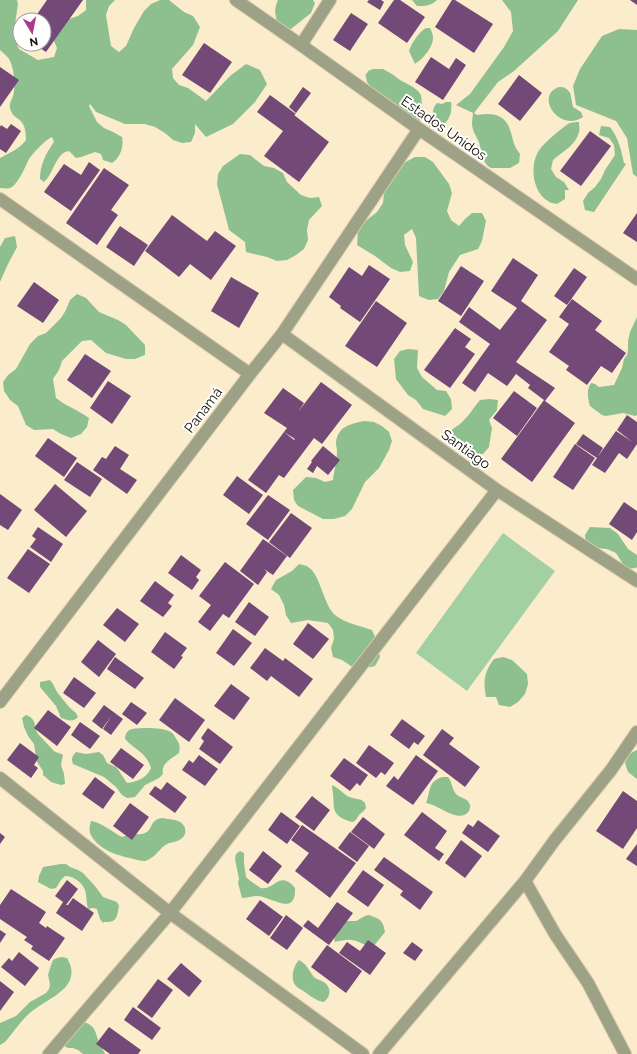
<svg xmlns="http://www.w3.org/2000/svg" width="637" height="1054" font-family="Raleway,sans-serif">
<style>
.green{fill:#a3d0a3}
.forest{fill:#8ec08f}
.building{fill:#724977}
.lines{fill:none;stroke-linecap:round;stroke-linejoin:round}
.minor-casing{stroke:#d6c8ab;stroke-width:14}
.tertiary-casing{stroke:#d6c8ab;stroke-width:14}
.minor{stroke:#9da186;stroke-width:12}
.tertiary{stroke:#9da186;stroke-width:12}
.labels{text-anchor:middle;stroke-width:4;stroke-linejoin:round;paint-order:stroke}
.street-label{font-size:14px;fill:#130e04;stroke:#fff}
</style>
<rect width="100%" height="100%" fill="#fbeccb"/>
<path class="green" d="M503,533L555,571L467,691L416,653Z"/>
<path class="forest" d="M0,0H17L18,4L15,24L17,45L19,49L38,60L54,57L57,48L53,39L69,19L78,16L86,10V0H115L109,6L106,15L111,46L119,52L126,46L134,28L144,11L151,4L160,0H169L184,12L193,16L200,27L193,45L172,69L173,78L179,85L188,88L206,101L230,76L246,64L260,70L267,84L255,102L233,124L206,137L195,124V133L191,142L182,143L173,140L165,133L155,127L145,124H125L96,112L90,104L89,106L97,122L104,128L113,132L122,137C124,147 120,158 112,163L103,160L101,154L95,152L81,157L76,158L69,151C56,152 53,175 44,182L40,179C40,165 46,153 54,142L52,137C45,140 33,153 29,159C25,167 18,185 10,188C7,189 3,188 0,188V158C11,152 18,150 26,140C26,131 25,123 17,118C14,116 12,114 11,111C8,105 11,102 13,96C16,87 14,67 9,59C7,56 3,53 0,50Z
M278,0H313L315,3L311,13L291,29L281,28C275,18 273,11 278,0Z
M412,0H437C431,6 425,6 417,6Z
M502,0H578L558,31L514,71L498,82L474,113L477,115C490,113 503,113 509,127C512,133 512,140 515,146C516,149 518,151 520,154L519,163L510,168H491C481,163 482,149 478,140C475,134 472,130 472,123C472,120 473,116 473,113L456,105L470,94L504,47L513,31L511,12Z
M426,28H430C432,32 433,35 433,38C433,47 423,59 416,63L415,64L409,51C411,44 419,32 426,28Z
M619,29L637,30V177L633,174L627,138L616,121L576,105L573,86L580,69L602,36Z
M373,69H383L392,74L400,80L413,87L418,91L421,95L423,115L422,119L418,123L401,112L396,104L370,86L367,82L365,73L366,75L368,71Z
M559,87C564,87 567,88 570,93V92L573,107L581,112L583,117C559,133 534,95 559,87Z
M446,102H451C452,106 451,109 451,112C447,126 441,126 429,127L434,107L437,103L442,104Z
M579,122C579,125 580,129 579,132C576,145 562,152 553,160L551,169L556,177L564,182L569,190H565V199L557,204C554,203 550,203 548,201C532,192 529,163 540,149C543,144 565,125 570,123C573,122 577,122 579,122Z
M601,126L610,127C619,139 621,150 624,163L626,164L594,212L585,210L583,201L588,193L595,187L601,179L605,170L615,155L614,145L609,138L599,135Z
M240,154L250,155L264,166L274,168L283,173L287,182L301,195L310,198L319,197L322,206L309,220L307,230L308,240L304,249L296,255L287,260L277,261L267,257L246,252L245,242L229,230L217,184L218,174L223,166Z
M415,157H425L433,162L449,184L452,193L447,211L451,220L459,226L465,219L472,213H482L486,221L482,241L478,249L460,255L449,272L444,291L438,299L429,300L419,296L416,238L412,229L404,235L405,245L413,262L410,271L400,272L391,268L375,256L357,245L358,231L363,223L377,212L383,203L385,184L398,166Z
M15,236L17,247L8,264L0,282V247L5,238Z
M77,294L86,298L99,312L118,320L126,325L145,345V355L135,359H126L106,353L91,340L82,341L62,361L59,370L53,379L56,398C66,406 78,410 89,418L87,427L81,434L71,438L61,434L53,429L34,430L26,425L18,406L10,400L4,391L3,382L8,375L16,369L30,344L38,336L46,333L61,318L66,310L70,300Z
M637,317V415L635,416L623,413L606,416L602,415L590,406C588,399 586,390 591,383L595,384L599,387L614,385L622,368L624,359L627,355L628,350V341L630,332Z
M408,349L418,350L417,368L422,377L437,390L446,391L451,399L452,409L445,416L423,409L416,400L408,395L396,379L394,359L400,351Z
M489,399L498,400L497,410L489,420L492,428L489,447L483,454C466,456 461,452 447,443C447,429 452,431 461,423C468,417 474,407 480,400Z
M364,421L374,422L382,426L389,432L392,441L389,450L379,468L365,482L352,509L345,516L334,519H323L298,506L294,500L293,490L306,477L316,478L325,482L333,480C334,471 337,461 337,452C337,449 336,445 336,442C338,426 351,424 364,421Z
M590,527L610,528L618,534L628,549L637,555V567L636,568L626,569L616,553L607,549L586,547L585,535Z
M299,564C302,565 306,565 308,567C320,573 323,604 335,615C345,623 360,626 372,630L376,639L380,657L375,666L357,670L342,660L333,657L331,648L334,639L333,630L328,623L308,620L291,623L286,615L284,605L279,595L271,589L276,580L292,571Z
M503,657L512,660L527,674L528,684L525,694L518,702L510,707L499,705L496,697H486C483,681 484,672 494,659Z
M50,680L53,684L57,692L69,707L76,713L78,717C72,723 68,720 61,718L56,706L40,687V682Z
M26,715C38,719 33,728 39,735C41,737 53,750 54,751C57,753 60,753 63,755L61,765L64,774L65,784L61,785L51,782L43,775V771L37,762L34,744L28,736L24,727L22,718Z
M142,728C150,728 165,728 171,732C174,734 175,737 177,740C180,744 180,748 179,753C171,759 161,763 163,774L159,778L145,785L135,797L127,798L122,795L116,787L104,777L73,764C71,759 72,756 76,752L86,754L99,752L103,755L107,763L116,767L119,771L127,783C136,782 147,778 151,768C146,752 136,751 125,739C126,728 132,729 142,728Z
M637,750V779L628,772L625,763L629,754Z
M443,777H448C452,782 452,789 456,794C460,798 467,798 469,803C471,805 470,809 469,811C461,822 446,811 437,807C434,805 430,804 426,803C431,792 427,781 443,777Z
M332,785C340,788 345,797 353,798C359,800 361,798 365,803L366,808C364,811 362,812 360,814C357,817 357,820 353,822C346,821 335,816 334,808C333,804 334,799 333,795C333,791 332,789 332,785Z
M162,818C167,819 175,819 180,822C187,826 187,835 181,839C175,843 168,842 164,846C158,851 153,859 145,861C140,861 134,859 130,858C115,855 96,848 90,833C89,829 90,824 91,821C101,822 112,832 122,837C125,836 128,835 132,834C136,834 141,835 145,833C153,830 149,820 162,818Z
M240,851L244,853V863L246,877C249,880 257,886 261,888C274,891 280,869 295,888C296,918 271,896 257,896C252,896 247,898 242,898L238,883L239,879L235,859L236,854Z
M61,864H66L70,867L78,870L83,873L95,886L103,897L117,902L119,906C117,917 117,923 104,922L103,923L100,919L97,909L93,908L88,909C86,903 87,896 85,890C82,882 73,876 65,876L61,880L56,888L51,889L38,882L39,876L43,867Z
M369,915C380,919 383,920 385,932L373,947C368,947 366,945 361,943C351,938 345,940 335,942L333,933L346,921H356L365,916Z
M62,957L67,958C84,987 49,997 31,1012C22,1019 13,1033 5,1042L0,1045V1023L16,1016L30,1002L46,993L49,989L50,984L48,975L51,965L53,960L57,958Z
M299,960C307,964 309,971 314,977C317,980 322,980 325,983C332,989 330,997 324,1002C316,1001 309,995 302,990C300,989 298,988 296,986C290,980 293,966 299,960Z
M84,1022C96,1026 95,1032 99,1042C101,1046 103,1050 105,1054H83L78,1050L73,1048H68L64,1046L75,1024Z"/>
<path class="building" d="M47,0H83L46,52L34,44H44V20H33Z
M369,0H381L384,2L380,10L367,2Z
M394,0H400L425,17L407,43L378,23Z
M452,0H455L493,24L474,53L435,27Z
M630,0H637V5Z
M351,13L368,24L350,51L333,40Z
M204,43L232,62L210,93L182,75Z
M431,57L449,69L456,58L466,65L443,100L415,82Z
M0,67L19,80L0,107Z
M519,75L542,93L520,121L498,104Z
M303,87L311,93L296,113L289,107Z
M270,95L296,114L294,115L329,142L299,182L264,156L283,131L257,112Z
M11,124L21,131L6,153L0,149V127L1,125L7,129Z
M590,131L611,146L581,186L560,171Z
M89,162L100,170L71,211L44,192L64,164L81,175Z
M104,168L129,185L111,210L118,215L97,245L66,223Z
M637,213V242L623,233Z
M172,215L207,241L215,231L236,246L211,280L190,264L179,277L145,251Z
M120,226L148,245L134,266L106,247Z
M513,258L538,275L521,301L547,320L516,362L555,388L545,401L575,423L532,482L501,459L544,400L528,388L530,385L516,374L507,386L488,373L475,392L462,383L490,344L459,322L469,307L500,330L517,308L491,291Z
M369,265L390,279L360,322L340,308L341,306L329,297L349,267L362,276Z
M461,266L484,281L461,316L438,301Z
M574,268L587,277L567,305L554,296Z
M231,277L259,293L239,328L211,311Z
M34,282L59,300L43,323L17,306Z
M572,299L602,321L595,330L626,353L612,373L601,366L587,385L566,370L569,366L549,352L569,324L559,317Z
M376,301L407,323L377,367L345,346Z
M455,328L471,339L465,347L475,354L450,388L424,370Z
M85,354L111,371L92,398L67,380Z
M108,381L131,396L112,424L90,408Z
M321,382L352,405L322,444L314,438L284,478L279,475L266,493L248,480L284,432L294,440L295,439L284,432L287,428L264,413L283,388L304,403L298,412Z
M514,391L537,408L517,436L493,418Z
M627,415L637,422V444L627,459L619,453L605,473L592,465L616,431L631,441L617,430Z
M583,434L603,448L597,458L576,444Z
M48,438L77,458L64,477L35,456Z
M575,444L595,458L573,490L553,477Z
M115,446L129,455L120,469L137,480L127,494L93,470L102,457L106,459Z
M323,446L340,460L328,475L317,466L313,473L307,469L312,462L311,461Z
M77,462L102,479L90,497L64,480Z
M237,476L263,495L249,514L223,495Z
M55,484L87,511L66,537L34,510Z
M0,494L22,510L8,530L0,525Z
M268,495L290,510L268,540L246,524Z
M624,502L637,511V532L632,540L609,524Z
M291,513L312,528L290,558L269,542Z
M38,527L63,544L51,562L30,547L36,539L32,536Z
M263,539L287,556L273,575L264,569L267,572L258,585L240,571Z
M28,549L50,564L29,593L7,578Z
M181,555L201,570L196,577L199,580L192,590L168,573Z
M225,562L254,584L229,618L223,614L210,631L198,622L211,605L199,596Z
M155,581L174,595L168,603L172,606L163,617L140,601Z
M249,602L269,617L255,636L235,622Z
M117,608L139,624L125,642L103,625Z
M308,623L329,639L313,659L293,644Z
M233,629L252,643L234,666L216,653Z
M165,632L187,648L181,656L183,657L174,669L151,652Z
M98,640L116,654L99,677L81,662Z
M265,648L283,661L285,658L313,679L299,697L271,676L267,681L250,668Z
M115,657L144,678L135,689L107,669Z
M74,677L96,693L84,708L63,693Z
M231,684L250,698L234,720L214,706Z
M175,698L205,720L189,742L159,720Z
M131,702L147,713L137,725L122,714Z
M104,705L123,719L111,735L103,729L112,715L102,729L92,721Z
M48,710L71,727L57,746L34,728Z
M402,719L425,736L418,745L414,742L409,749L390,735Z
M80,722L100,736L90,749L71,735Z
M208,728L233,747L220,764L199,749L204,741L201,738Z
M442,729L454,738L449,744L480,767L465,787L423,755Z
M20,743L39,757L34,765L38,768L31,778L7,760Z
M369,745L394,763L385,775L381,772L376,778L356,763Z
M121,748L144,765L133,779L110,762Z
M199,755L218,769L205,786L182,770L189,760L193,763Z
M416,755L438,771L413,805L386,786L394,776L398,780Z
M344,758L368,775L360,786L357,783L350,791L330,776Z
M95,777L115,792L103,809L82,794Z
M167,782L187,797L175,813L149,794L155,786L161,790Z
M623,791L637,801V828L623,849L596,831Z
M312,796L330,810L314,831L295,817Z
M130,803L149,817L132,840L113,826Z
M281,812L300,826L287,844L268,830Z
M422,812L447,831L435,848L444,854L439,861L404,835Z
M363,817L385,834L374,849L351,832Z
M478,820L500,836L488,852L462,833L468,824L473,827Z
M302,825L356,863L330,898L295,871L309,853L291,840Z
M350,832L369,846L357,862L338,848Z
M0,833L5,837L0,844Z
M461,840L482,856L465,878L445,863Z
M637,844V866L626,859Z
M263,851L282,866L268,884L249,870Z
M384,857L433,892L420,910L400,895L403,891L374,870Z
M363,870L384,885L368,907L347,892Z
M67,880L78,889L66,905H68L73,898L94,913L82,931L56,913L63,902L55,896Z
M11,889L46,912L39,923L46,928L47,926L65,938L49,961L31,949L33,946L24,940L27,937L0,919V905Z
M260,900L283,917L269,936L246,919Z
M337,902L353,913L329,945L303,926L308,920L318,928Z
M286,915L303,928L287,950L270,938Z
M0,930L6,934L0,943Z
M368,940L386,953L370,975L339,953L347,942L360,951Z
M412,942L423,950L415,961L403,953Z
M327,945L362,971L346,993L311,967Z
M19,952L39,968L25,986L1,967L9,958L12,961Z
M181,963L202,981L189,997L167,979Z
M158,979L173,990L152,1018L137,1007Z
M0,981L14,992L0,1011Z
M133,1007L161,1028L152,1040L124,1020Z
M109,1027L141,1050L138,1054H110L96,1044Z"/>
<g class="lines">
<defs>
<path id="minor" d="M301,45L330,0
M0,199L250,374
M282,334L497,490L637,581
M0,702L250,374L282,334L419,129
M0,778L170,913L363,1054
M525,881L555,934L588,983L625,1054
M49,1054L170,913L497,490
M379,1054L525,881L554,841L611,770L637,732"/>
<path id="tertiary" d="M236,0L301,45L419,129L637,279"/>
</defs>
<use href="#minor" class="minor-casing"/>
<use href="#tertiary" class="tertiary-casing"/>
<use href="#minor" class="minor"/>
<use href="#tertiary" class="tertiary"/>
</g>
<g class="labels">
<g class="street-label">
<text transform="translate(444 128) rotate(35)" y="5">Estados Unidos</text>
<text transform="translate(203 410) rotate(-53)" y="5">Panamá</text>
<text transform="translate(466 449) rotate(36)" y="5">Santiago</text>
</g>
</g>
<g transform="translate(32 32) rotate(170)"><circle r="19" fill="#ffffff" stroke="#a19f9b"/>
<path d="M0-3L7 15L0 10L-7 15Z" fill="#ad378e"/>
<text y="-6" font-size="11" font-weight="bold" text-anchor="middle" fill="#130e04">N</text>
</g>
</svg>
